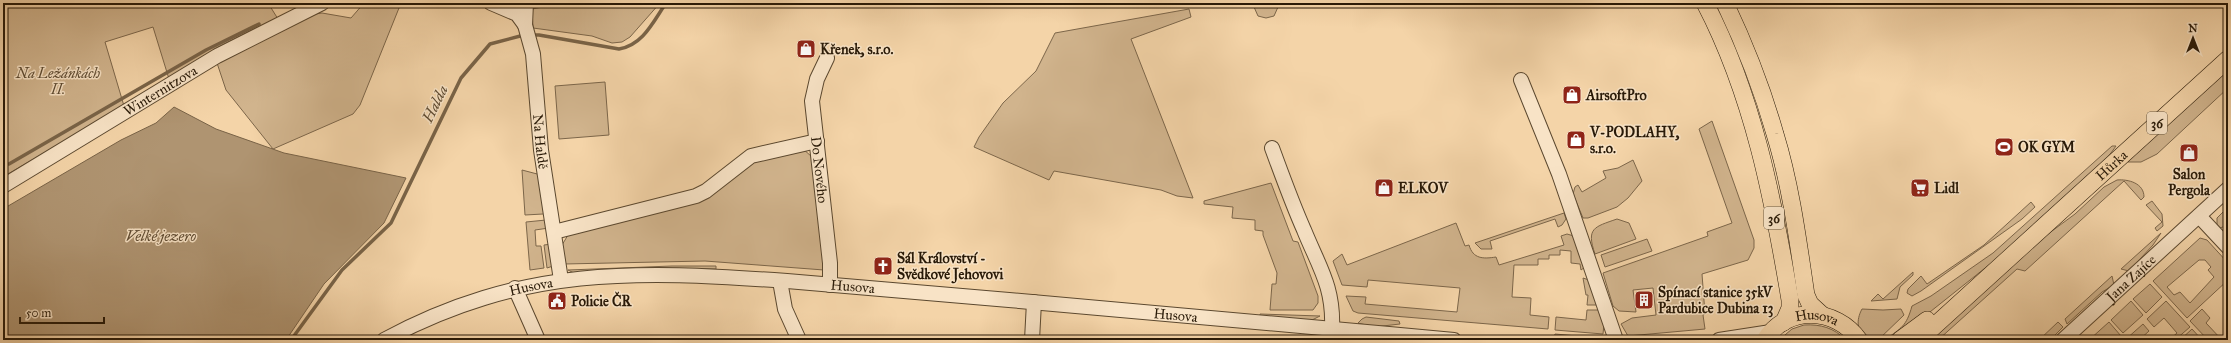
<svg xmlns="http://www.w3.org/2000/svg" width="2231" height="343" font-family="'IM FELL Great Primer',serif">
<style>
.green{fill:#d1b48d;stroke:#7c664a;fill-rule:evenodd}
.water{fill:#af9471;stroke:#796347}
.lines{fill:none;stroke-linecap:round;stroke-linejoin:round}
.stream{stroke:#796347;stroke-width:3.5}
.minor-casing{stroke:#5b482f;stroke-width:16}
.major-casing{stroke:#281907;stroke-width:18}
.minor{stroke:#f8e3c6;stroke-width:14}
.major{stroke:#f4d4a8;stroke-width:17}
.labels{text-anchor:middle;stroke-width:3;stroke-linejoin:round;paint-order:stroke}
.shield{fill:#f8e3c6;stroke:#665640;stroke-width:1}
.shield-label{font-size:13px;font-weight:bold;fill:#281907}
.poi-label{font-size:14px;font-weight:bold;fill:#281907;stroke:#f8e3c6;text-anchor:start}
.park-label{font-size:14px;font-style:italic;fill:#5b482f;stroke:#f8e3c6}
.street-label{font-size:14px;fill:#281907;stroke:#f8e3c6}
.water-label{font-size:15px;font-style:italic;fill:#5e4a31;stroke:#f8e3c6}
</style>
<rect width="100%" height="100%" fill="#f4d4a8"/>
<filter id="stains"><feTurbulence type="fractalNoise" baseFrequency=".005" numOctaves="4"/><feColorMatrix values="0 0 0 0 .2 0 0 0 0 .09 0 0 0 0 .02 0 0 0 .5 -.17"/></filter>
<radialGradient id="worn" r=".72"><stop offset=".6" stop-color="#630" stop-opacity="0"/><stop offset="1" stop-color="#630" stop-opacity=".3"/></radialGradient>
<path class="green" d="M3,3H268L278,19L169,79L153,27L105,42L124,106L3,177Z
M364,3H401L360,105L353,114L273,149L226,90L216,60L309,15L322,13L351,18Z
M566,3H660L630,37L622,42L612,43L592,36L533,28L532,9Z
M1256,3H1276L1278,7L1274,16L1266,18L1258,16L1254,7Z
M1189,9L1191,17L1131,39L1193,198L1177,196L1161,190L1054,171L1049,180L974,147L979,137L1003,103L1036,71L1055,33Z
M2228,69V88L2157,154L2141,162H2128L2127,160Z
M605,82L609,135L559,139L555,86Z
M1712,121L1754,240V248L1748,260L1702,274L1705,314L1703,315L1705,329L1628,336L1621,324L1632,318L1656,315L1653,288L1633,290L1636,312L1619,311L1613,306L1603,273L1708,236L1707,232L1732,223L1699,129Z
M2112,146H2116L2103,164L2014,245L1896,339L1885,340C1902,327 1906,327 1912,306L1931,296L1993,253Z
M802,148L812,157L824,270L705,261L564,264L562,245L568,235L689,204L749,162Z
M1633,160L1642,181L1628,198L1617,207L1588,218H1583L1573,194L1575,187L1578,185L1582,192L1606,178L1603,171L1618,168Z
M522,170L541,175L545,213L543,214L525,215Z
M2117,180C2128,179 2144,183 2144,197L2141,200L2124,181L2025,271L2017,269L1938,340H1924L2033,245L2075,214L2104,187Z
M1271,183L1293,241L1298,242L1318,296V303L1313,310H1270L1272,284H1276L1277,273L1263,235V231L1255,230V220L1232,218L1233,207L1204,204V201Z
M2152,201L2162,214L2163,226L2157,231L2155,228L2162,222L2146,205Z
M2031,202L2035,207L2022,219L1921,291L1912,296L1907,293L1908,289L1921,276L1927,284L1984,245Z
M2228,207V225L2220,228L2217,227V218Z
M1564,213L1566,219L1562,225L1558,227L1555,219L1490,241L1492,249H1481L1475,243Z
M1617,219L1629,223L1636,239L1595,254C1586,228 1594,227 1617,219Z
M546,220L549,228L535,230L536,246H541L544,268L530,270L526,222Z
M1456,223L1465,246L1469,245C1473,259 1483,259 1496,257L1499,265L1564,245L1561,236L1567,234L1574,236L1585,267L1581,270L1580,264L1571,263V251L1560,250V255H1549V259H1538V265H1514L1512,297L1531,298L1530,315L1549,317L1548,329L1358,313L1353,311L1346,296L1366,297L1365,304L1457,312L1460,288L1368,280L1367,287L1342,285L1333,261L1342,254L1347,265Z
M2161,233L2153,245L2129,271L2121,269Z
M2200,238L2207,240L2228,263V280L2187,318L2153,281ZM2199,260H2205L2211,267L2208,270L2214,277L2190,303L2180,292L2174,295L2167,287Z
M1647,239L1652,251L1605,267L1601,255Z
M552,244L553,266L547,268L544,245Z
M672,266H716V269L651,268L574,273L568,270Z
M1913,272V275L1900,287L1897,299L1871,301L1878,294L1883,299Z
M2112,276L2114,285L2102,292L2067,324L2065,319Z
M1583,278L1589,280L1598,305H1587L1588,295H1586Z
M2150,284L2162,297L2146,313L2133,299Z
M2131,301L2143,315L2123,333L2111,320Z
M2166,301L2190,327L2175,340H2169L2177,333L2164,318L2154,327L2147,319Z
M1862,309L1883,310L1901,309L1904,315L1878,340H1869C1856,333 1856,320 1862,309Z
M2202,309L2210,318L2206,323L2222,340H2208L2190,321Z
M1587,310H1600L1604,324L1603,334L1555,330L1556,317L1586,320Z
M1260,314L1320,316L1310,321L1260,316Z
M1366,317L1399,321L1400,324L1374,327L1358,323L1362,319Z
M2058,322L2063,327L2050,340H2039Z
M2109,322L2121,336L2116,340H2089Z
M2143,324L2149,331L2139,340H2125Z
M1804,325C1821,324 1834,328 1846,340H1779L1792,329Z
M2192,329L2202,340H2180Z
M1555,334L1600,338L1598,340H1569L1554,337Z"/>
<path class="water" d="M174,107L216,129L284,153L406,178L384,223L324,284L286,340H3V209L121,140L156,123Z"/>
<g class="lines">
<path class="stream" d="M531,35H539L619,49C643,45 653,22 666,3
M9,164L206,50L259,24
M291,340L342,270L391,223L461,78L490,44L524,35"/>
<defs>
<g id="minor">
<path d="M491,3L517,14L525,25"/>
<path id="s1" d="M526,3L525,25L533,54L541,150L561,280"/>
<path id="s2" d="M827,58L817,79L812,101L830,263V285"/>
<path d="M1521,80L1559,174L1616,340"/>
<path d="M1272,148C1282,175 1292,203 1304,230C1319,267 1334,287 1332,329"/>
<path id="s3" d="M3,186L217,56L322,3"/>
<path d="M2199,216L2228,247"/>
<path d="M554,232L696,196L706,191L751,156L817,141"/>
<path d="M780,281L785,309L799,340"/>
<path d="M515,288L538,340"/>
<path id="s4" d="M384,340C522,266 635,270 787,281C861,287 935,293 1009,300C1158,314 1306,326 1454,340"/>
<path d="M1032,340L1034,302"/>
<path d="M1719,340L1771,332"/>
<path id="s5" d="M2063,340L2228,189"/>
</g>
<g id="major">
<path d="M1705,3C1753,95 1773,198 1790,300V308L1784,322"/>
<path d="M1725,3C1745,45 1762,88 1775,134C1791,186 1798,241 1806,295L1810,304L1822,315"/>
<path id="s6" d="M1765,340C1787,305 1836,307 1859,340"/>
<path d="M1900,340L1927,320"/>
<path id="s7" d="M1919,340L2228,59"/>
</g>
</defs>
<use href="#minor" class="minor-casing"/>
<use href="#major" class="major-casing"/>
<use href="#minor" class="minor"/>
<use href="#major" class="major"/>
</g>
<defs>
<symbol id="shop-square" viewBox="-11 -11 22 22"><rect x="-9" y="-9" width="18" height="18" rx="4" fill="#8f2418" stroke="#f8e3c6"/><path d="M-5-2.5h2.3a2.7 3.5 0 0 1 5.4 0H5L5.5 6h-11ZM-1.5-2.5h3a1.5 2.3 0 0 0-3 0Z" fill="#fff"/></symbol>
<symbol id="stadium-square" viewBox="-11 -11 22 22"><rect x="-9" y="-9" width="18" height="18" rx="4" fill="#8f2418" stroke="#f8e3c6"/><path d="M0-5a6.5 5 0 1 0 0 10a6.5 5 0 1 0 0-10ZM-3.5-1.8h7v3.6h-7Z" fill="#fff"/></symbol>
<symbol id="supermarket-square" viewBox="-11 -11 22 22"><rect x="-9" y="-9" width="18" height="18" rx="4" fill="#8f2418" stroke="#f8e3c6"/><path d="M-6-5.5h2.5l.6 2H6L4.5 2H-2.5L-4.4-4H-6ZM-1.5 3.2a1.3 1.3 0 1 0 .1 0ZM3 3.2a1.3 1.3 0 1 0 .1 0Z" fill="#fff"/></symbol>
<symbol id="church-square" viewBox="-11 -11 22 22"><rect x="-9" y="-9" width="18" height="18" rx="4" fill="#8f2418" stroke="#f8e3c6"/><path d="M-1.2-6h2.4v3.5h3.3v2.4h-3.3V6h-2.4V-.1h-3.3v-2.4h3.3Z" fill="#fff"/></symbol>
<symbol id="building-square" viewBox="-11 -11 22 22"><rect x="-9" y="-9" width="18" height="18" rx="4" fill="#8f2418" stroke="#f8e3c6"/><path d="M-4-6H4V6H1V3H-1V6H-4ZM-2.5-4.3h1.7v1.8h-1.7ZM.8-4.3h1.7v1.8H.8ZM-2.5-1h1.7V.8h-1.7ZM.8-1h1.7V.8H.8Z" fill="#fff"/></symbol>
<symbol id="civic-square" viewBox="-11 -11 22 22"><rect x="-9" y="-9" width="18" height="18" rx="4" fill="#8f2418" stroke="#f8e3c6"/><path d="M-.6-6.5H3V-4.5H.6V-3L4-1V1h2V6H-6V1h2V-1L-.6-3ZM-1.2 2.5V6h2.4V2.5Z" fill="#fff"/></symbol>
</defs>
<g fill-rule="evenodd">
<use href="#shop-square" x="795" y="38" width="22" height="22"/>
<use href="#shop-square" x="1561" y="84" width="22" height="22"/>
<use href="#shop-square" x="1565" y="129" width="22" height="22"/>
<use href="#stadium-square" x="1993" y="136" width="22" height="22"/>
<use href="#shop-square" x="2178" y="142" width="22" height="22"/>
<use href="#shop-square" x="1373" y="177" width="22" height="22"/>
<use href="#supermarket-square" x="1909" y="177" width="22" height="22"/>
<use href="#church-square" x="872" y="255" width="22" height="22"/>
<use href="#building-square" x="1633" y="289" width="22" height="22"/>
<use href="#civic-square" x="546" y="290" width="22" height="22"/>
</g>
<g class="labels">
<g class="shield">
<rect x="2147" y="112" width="20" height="22" rx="3"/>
<rect x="1764" y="207" width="20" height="22" rx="3"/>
</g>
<g class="shield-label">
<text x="2157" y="128">36</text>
<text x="1774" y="223">36</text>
</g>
<g class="poi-label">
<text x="820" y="54">Křenek, s.r.o.</text>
<text x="1586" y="100">AirsoftPro</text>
<text x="1590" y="137">V-PODLAHY,<tspan x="1590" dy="16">s.r.o.</tspan></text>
<text x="2018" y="152">OK GYM</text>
<text x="2189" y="179" text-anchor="middle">Salon<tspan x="2189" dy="16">Pergola</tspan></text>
<text x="1398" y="193">ELKOV</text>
<text x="1934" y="193">Lidl</text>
<text x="897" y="263">Sál Království -<tspan x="897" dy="16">Svědkové Jehovovi</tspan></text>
<text x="1658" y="297">Spínací stanice 35kV<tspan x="1658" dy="16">Pardubice Dubina 13</tspan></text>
<text x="571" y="306">Policie ČR</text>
</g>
<g class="park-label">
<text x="58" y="78">Na Ležánkách<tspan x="58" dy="16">II.</tspan></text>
</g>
<g class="street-label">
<text dy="5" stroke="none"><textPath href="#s3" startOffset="184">Winternitzova</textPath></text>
<text dy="5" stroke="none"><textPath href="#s1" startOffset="140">Na Haldě</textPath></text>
<text dy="5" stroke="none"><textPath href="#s7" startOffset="260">Hůrka</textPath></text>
<text dy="5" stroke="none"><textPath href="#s2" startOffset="115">Do Nového</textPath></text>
<text dy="5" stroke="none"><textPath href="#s5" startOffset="92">Jana Zajíce</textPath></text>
<text dy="5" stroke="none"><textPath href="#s4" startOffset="157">Husova</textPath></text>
<text dy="5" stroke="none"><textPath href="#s4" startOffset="480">Husova</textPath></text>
<text dy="5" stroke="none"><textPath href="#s4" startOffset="804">Husova</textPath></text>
<text dy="5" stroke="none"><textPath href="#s6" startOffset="61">Husova</textPath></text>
</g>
<g class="water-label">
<text transform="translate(435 104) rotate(-64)" y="5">Halda</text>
<text x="161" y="241">Velké jezero</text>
</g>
</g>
<rect width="2231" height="343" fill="none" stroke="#f4d4a8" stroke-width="16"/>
<rect x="4" y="4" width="2223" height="335" fill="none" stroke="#281907" stroke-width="2"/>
<rect x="8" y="8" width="2215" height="327" fill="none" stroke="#281907"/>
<g transform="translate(2193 38)" stroke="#f8e3c6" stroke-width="3" paint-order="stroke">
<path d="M0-3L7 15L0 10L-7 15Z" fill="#281907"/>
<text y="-6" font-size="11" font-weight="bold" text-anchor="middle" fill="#281907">N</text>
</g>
<path d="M20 317v6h84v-6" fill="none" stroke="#281907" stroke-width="2"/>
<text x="26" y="317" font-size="12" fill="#281907" stroke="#f8e3c6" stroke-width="3" paint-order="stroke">50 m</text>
<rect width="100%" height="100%" filter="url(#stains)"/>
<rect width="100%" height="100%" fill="url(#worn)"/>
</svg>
